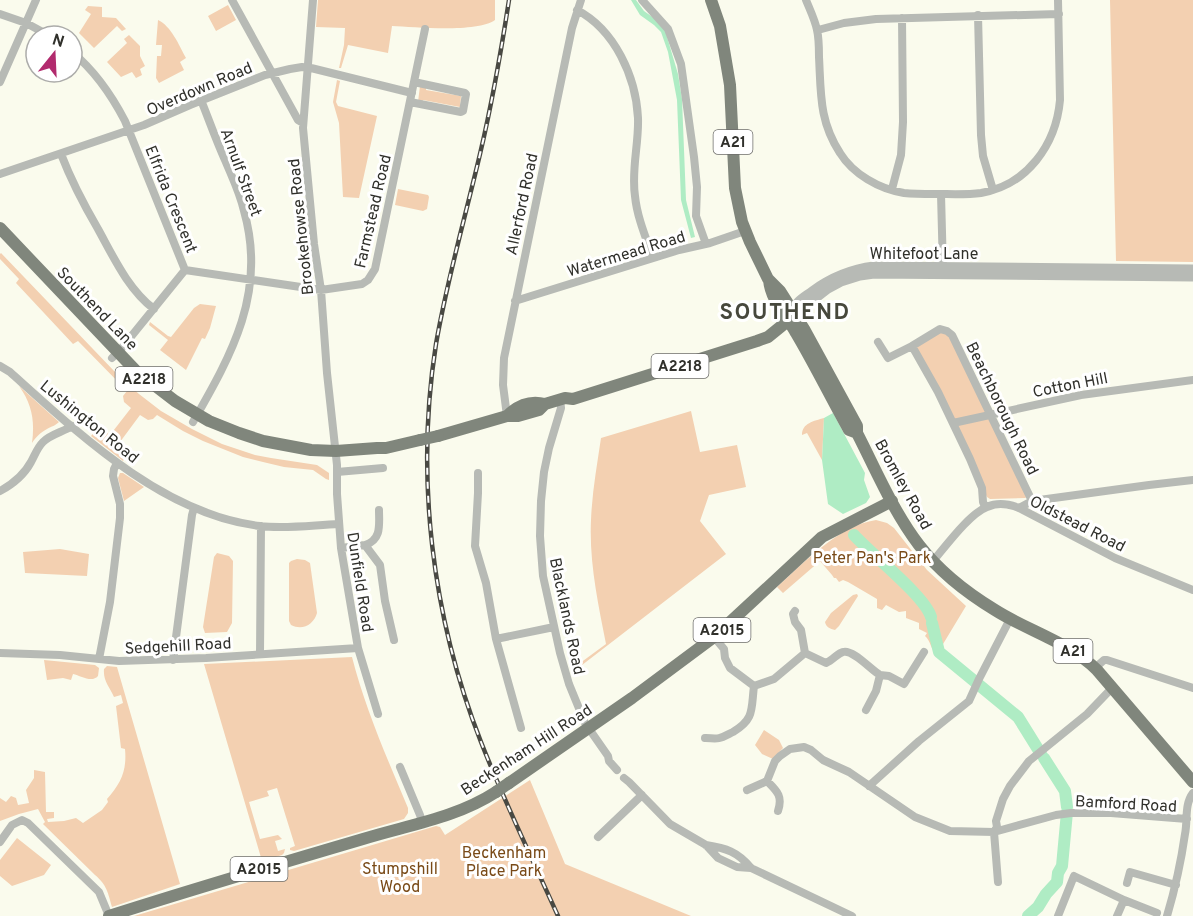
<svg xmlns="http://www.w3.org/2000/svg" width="1193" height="916" font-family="Overpass,sans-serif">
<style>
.green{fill:#f3d0b1}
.water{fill:#afecc4}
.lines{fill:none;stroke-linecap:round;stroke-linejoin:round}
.river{stroke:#afecc4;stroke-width:12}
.minor{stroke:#b7bab5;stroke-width:8}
.tertiary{stroke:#b7bab5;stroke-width:9}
.primary{stroke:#80867c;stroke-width:12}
.rail-casing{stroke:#494943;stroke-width:4.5}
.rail{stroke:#fff;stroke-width:2;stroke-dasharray:7;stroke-linecap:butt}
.primary-bridge{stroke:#80867c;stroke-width:12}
.labels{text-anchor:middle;stroke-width:6;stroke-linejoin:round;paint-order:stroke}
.shield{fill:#fff;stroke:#6e6e6b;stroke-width:1.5}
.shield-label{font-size:15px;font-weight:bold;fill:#30302b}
.street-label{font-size:16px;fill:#30302b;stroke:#fff}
.park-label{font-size:16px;fill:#794a17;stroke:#fff}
.district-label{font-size:22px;font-weight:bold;letter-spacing:1.5px;fill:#47483c;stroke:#fff}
</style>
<rect width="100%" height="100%" fill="#fafbed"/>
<path class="green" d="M318,0H495V20C477,33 415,27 392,26L388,53L348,45L341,68H339L344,45L345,28L316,27Z
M1110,0H1193V262L1116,261Z
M228,5L236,20L216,31L208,16Z
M88,6L102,7V17L116,18L126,29L122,31L117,26L94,48L79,33L91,14L85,10Z
M158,20C171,26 179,45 186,58L180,62L184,70L159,83L156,78L157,56H161L162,45H156Z
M129,35L140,46V56L145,66L140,69L142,75L136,78L132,72L121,77L107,62L127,43L124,39Z
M337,80L340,81L336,102L338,106L377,116L359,198L343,197L339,123L333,102Z
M420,86L426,87V90L461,96L460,107L423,100L422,103L418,102Z
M398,189L428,195L429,197L427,209L423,211L395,205Z
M1,253L116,373L139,394L161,411L192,429L222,444L255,455L271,458L317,465L329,473V480L326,479L313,470L284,467L263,462L243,457L203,441L183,431L157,415L153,419L148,420L140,415L120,442L127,448V454L123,461L91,436L96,430H103L110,435L131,408L124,402L123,396L127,391L78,341L73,344L16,283L19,279L0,259V254Z
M200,304L216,306L210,328L205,339L202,338L186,370L160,350L168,340L149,325L150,322L168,336L171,337L194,308Z
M940,332L949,335L1027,497L1025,498L990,499L987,497L916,349L917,346Z
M19,386L59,422C55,426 52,426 47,429C40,433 36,437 32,443C35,421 32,404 19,386Z
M691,411L700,452L737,445L746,487L709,495L700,521L726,554L573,672L572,669L606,644C598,603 589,562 591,520C592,493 597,465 601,438Z
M824,418L822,460L807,433L802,435C802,423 814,421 824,418Z
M120,473H123L144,487L124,501L118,478Z
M876,520L887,523L894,528L927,570L966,606L937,654C930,649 931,641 925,636L927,633L919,629V623L906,618V611L899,612L886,605L882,610L877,608V599L848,582L843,580L839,582L836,578H834L832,575L820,561L783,593L777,587C805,562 838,526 876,520Z
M60,549L89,554L87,576L25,573L23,552Z
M217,553L229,556L233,561L232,623L227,632L205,633L203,627L214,557Z
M297,559L305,560L310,563L317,613C314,624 303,631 291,625L289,621V563L291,561Z
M857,594L858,596L839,626L835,630C830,629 826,627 825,622L831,613L853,595Z
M352,657C365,708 387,758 408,808V813L404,819L294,851L290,850V848L295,846L277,788L267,791L269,796L249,802L260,839L278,835L282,839L275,841L278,851L285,849L284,853L282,855L262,861L204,664Z
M44,660L95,665L99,668L98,676C92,683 81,676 73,674L71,680L63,678L47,680Z
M107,666L117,667L180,884L112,907C108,893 107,885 95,875L43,824L45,822L38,809L19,814L0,821V798L6,802L11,796L16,798L18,805L29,803L26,790L34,778V770L45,772L46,812H54V818L47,819L48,822L64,821L76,818L83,823L102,810L108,802L107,799C121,783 127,771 125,749L121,748L116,706L123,703L121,695L114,697C109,686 103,681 104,669Z
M764,730L779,740L783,748L773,759L762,754L755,745Z
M530,780L565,864L691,916H134L436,826L440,827L445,835Z
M17,838L51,865L44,875L12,886L0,876V860Z"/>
<path class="water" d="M631,0H636L644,11L658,21L665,30L678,74L682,99L686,200L695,237L691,238L681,200L677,100L668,52L661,32L654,25L640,15Z
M833,413L865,473L864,480L870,497L866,503L843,514L828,504L822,460L824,418Z"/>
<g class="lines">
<path class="river" d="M854,535C871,554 925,596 931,617
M932,623L939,652L1018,717L1041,754
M1044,758L1065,791L1067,807
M1028,916L1038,907L1046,894L1057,882L1058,873L1062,866L1067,812"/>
<path class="minor" d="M232,0L298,120L303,123
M313,0L303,128L314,244L321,290L327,373L337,465V494L341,548L358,648L378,714
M642,0L668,29L681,64L694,157L697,187L696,216L706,244
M806,0C810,10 815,20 817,30C819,38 819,48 819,57C821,93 819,121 840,153C853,174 879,189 904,193C914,194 925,194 935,194C950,194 966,195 981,193C1027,185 1056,145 1060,100L1058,0
M577,10C615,30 636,77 638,118C639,144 631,170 635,196C637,217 646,238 653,258
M0,14L26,23L50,36
M978,15L981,135L983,156L993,190
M818,30L844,23L876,19L1059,14
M72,52C95,71 111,94 125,121L185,270
M0,82L36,0
M410,102L461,112L463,111L466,94L465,93L414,82
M61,154C71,180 84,205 98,229C114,258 128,289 154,309
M0,174L144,125L190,105L265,75L290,69L302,67L311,68L412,93
M892,189L901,155L903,122L902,18
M941,194L943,270
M515,301L679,250L710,243L745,231
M878,342L888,358L912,346
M112,358L121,349L185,270L321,290L362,284L368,280L375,269L425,29
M0,366L10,372C79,434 164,515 260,526C286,529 313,525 339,524
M560,399L561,408L549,448L544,472L541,501L540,536L543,576L560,653L569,684L585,723L608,756L609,761L617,770
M507,416L503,385L504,358L572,28L581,0
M193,422C232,354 267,292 244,211C240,193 232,177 225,160C216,140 209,120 201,100
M953,423L1081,395L1193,380
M337,472L383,468
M478,473V493L475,546L486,583L496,639L521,728
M0,491C13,484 24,475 31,462C35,455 37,448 43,442C51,434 63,432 72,426
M985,507L983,502L982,488L970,459L938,392L912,346L940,329L947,331L952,335L1032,501
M1019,508L1032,501L1149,485L1193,480
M365,545C382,540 379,524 379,510
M341,548L365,545L380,565L385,601L394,640
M933,561C946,546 969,514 987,507C998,502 1009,504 1019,508L1115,558L1193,590
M795,611L793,614L795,622L801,630L805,653
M714,637L724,649L725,658L730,668L754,686
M496,639L554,627
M0,653L60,655L119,661L206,658L358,648
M260,654L261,526
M99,659L110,602L120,518V504L113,476L114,469L117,463
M173,660L192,515L194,508
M1095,668L1104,660H1107L1193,688
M880,675L889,676L904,684L924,652
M754,686L774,679L805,653L826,663C833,660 838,653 843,652C853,649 871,670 880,675L876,691L866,710
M705,738C721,739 719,739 733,732C755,719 751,709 754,686
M400,767L420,815L422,822
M624,778L629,782L670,824L706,845L718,858L737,867L751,868
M767,781C777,791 783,796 778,811
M869,786L919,741L969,701L979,679L1010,619
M747,790L767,781L775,761L780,756L790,749L804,747L811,750L823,760L849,772L915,817L950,831L994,832L1056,815L1071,813H1111L1187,819
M598,837L642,795
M0,842L12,825L22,820L28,823L99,892L109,916
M706,845C726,848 738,852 751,868L852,916
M998,882L994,832L997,827L996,821L1003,799L1010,786L1029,761L1087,714L1112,688
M1127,883L1130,872L1176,885
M1058,916L1074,876L1124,900L1157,913
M1117,916L1124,900
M1167,916C1175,889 1181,862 1185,834C1188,820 1184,805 1193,793"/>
<path class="tertiary" d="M792,310C796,301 804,297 812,291C831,277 850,269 874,266L1193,269
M792,310H801L828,289L841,282L860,276L874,274L1193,277"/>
<path class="primary" d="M711,0L720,26L730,85L735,188L742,222L750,242L768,279L780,291L804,329L857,426V433C876,470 893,511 919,545C939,571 967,593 995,610C1028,631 1069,642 1097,670L1193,782
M0,228L136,371L175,401L209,421L239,433L263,441L311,450L336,451L377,448H386L420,440
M769,280C771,301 786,315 796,333C815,365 831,398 849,430L857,433
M507,416C518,405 530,400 545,404
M438,436L507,416H518L539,410L545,404L565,398L573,399L757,341L768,337L784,324L785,317L792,310
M509,783L632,698L714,637L822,537L892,501
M109,916C193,889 278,864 363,839C408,825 456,818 496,792"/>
<defs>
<path id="rail" d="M509,0C501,52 492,103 480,154C465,218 447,280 436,344C415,477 432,617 481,742C504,801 532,858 558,916"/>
</defs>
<use href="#rail" class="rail-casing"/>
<use href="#rail" class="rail"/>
<path class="primary-bridge" d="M420,440L438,436
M496,792L509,783"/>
</g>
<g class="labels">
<g class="shield">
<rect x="713.5" y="130" width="39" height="24" rx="4.5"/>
<rect x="651.5" y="354" width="57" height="24" rx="4.5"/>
<rect x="115.5" y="367" width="57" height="24" rx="4.5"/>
<rect x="693.5" y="618" width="57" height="24" rx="4.5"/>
<rect x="1053.5" y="639" width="39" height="24" rx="4.5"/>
<rect x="230.5" y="857" width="57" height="24" rx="4.5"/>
</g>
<g class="shield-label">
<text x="733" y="147">A21</text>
<text x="680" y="371">A2218</text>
<text x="144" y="384">A2218</text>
<text x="722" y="635">A2015</text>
<text x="1073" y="656">A21</text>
<text x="259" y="874">A2015</text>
</g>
<g class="street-label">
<text transform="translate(199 88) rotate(-23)" y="6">Overdown Road</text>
<text transform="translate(242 172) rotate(70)" y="6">Arnulf Street</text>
<text transform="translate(172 199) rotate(68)" y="6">Elfrida Crescent</text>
<text transform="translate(521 204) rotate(-78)" y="6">Allerford Road</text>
<text transform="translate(372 211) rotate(-77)" y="6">Farmstead Road</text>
<text transform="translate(300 227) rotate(-96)" y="6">Brookehowse Road</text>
<text transform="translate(626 253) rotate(-17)" y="6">Watermead Road</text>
<text x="924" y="259">Whitefoot Lane</text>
<text transform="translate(98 308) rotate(46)" y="6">Southend Lane</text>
<text transform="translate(1070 384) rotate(-11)" y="6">Cotton Hill</text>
<text transform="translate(1003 408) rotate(64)" y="6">Beachborough Road</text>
<text transform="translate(90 421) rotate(39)" y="6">Lushington Road</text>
<text transform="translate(904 484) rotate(61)" y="6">Bromley Road</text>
<text transform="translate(1078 523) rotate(27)" y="6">Oldstead Road</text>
<text transform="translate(361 582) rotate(81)" y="6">Dunfield Road</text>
<text transform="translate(568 616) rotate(78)" y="6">Blacklands Road</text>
<text transform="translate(178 645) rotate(-3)" y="6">Sedgehill Road</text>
<text transform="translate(526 749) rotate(-33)" y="6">Beckenham Hill Road</text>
<text transform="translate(1126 803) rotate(3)" y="6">Bamford Road</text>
</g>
<g class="park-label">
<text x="872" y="563">Peter Pan's Park</text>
<text x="504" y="858">Beckenham<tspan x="504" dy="18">Place Park</tspan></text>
<text x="400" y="874">Stumpshill<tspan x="400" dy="18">Wood</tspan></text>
</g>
<g class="district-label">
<text x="785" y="319">SOUTHEND</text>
</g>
</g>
<g transform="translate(54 54) rotate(18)"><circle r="28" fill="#ffffff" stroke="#acacaa" stroke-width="1.5"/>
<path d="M0-4.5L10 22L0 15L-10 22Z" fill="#b22b6e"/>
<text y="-9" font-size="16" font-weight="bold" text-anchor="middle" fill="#30302b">N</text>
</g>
</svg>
